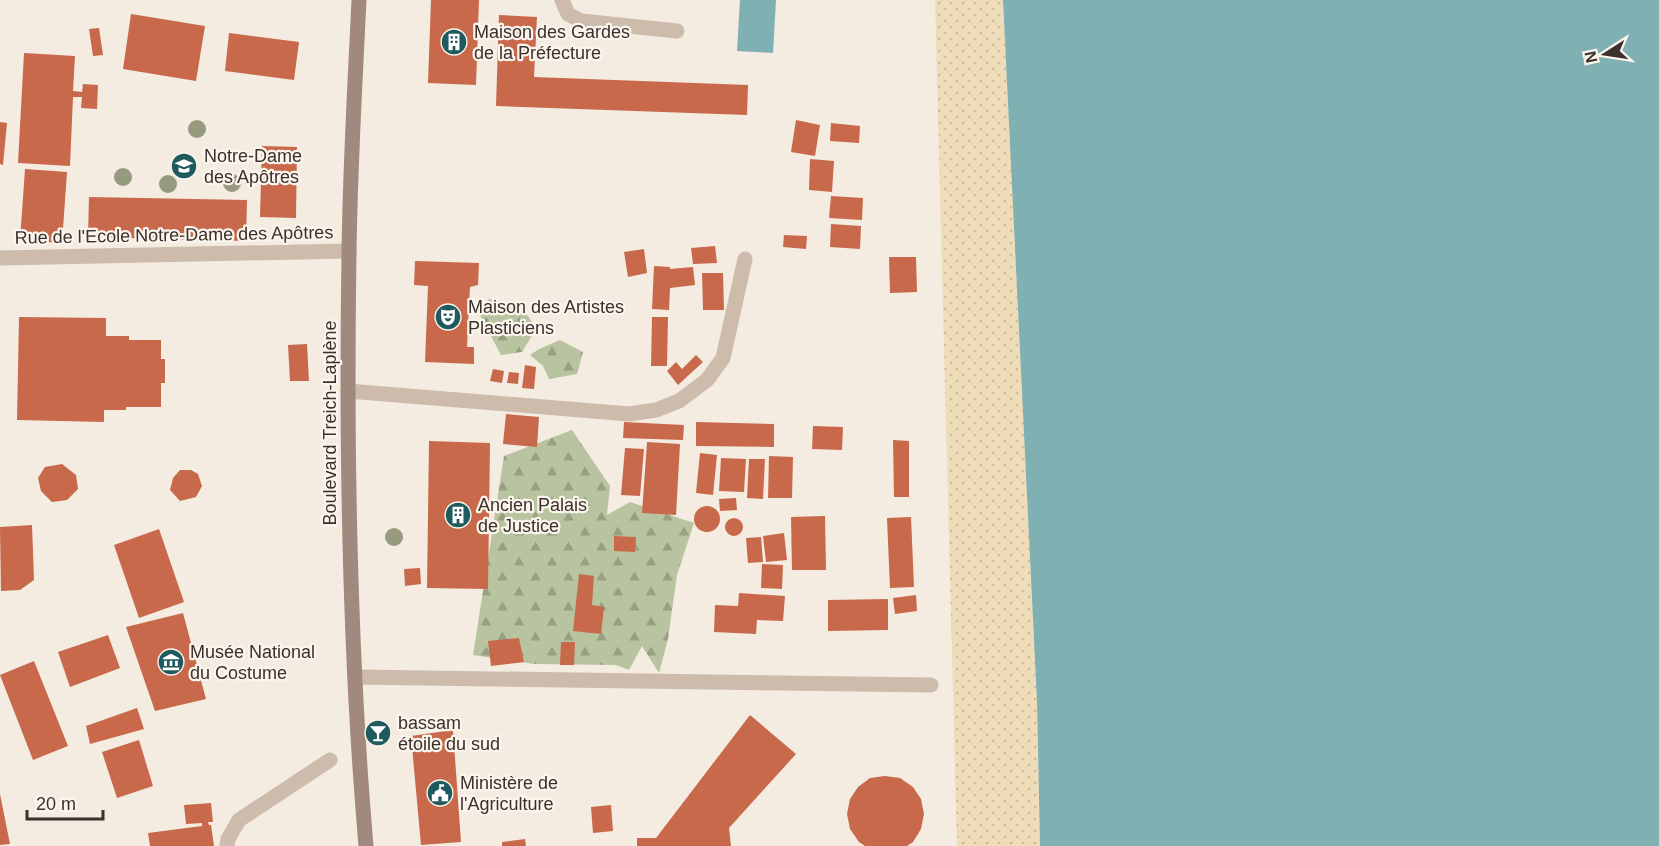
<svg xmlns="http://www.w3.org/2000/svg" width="1659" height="846" font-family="Arial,sans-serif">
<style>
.forest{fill:url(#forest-firs)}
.sand{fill:url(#sand-dots)}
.water{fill:#7fb0b2}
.building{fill:#c8694b}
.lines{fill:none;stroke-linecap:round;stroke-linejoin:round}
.lane{stroke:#cdbbac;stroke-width:15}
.street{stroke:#cdbbac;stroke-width:15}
.secondary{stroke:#a18a7d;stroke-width:15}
.tree{fill:#969b7f}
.labels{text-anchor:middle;stroke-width:4.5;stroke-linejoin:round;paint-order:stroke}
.poi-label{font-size:18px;fill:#3b302b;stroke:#fbf5ee;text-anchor:start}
.street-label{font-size:18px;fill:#3b302b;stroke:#fbf5ee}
</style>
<defs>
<pattern id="forest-firs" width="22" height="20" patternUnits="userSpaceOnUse" patternTransform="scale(1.5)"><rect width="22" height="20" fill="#b8c4a0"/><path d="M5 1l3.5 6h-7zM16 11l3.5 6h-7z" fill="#97a083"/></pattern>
<pattern id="sand-dots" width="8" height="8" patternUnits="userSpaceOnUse" patternTransform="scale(1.5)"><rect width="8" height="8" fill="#efdcb8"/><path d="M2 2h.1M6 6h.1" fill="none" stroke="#cebd9e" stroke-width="1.8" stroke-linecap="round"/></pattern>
</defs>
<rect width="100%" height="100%" fill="#f4ebe1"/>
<path class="forest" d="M489,299C513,305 524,305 536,329L522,352L501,355L477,310Z
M560,340L583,352L577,374L549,379L543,366L530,355L539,349Z
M572,430L610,486L607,515L630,502L694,523L677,575L668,639L659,673L642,646L629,670L616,665L534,664L473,655L504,456Z"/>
<path class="sand" d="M935,0H1003L1037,702L1040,846H957Z"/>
<path class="water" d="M740,0H776L773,53L737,51Z
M1003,0H1659V846H1040L1037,702Z"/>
<path class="building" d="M431,0H479L476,85L428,83Z
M131,14L205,26L196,81L123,69Z
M499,15L537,17L534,77L748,85L747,115L496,106Z
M99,28L103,55L93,56L89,29Z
M229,33L299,42L294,80L225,71Z
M24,53L75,56L73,91L82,92L83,84L98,85L97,109L81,108L82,97H73L70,166L18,163Z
M796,120L820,125L815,156L791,152Z
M0,122L7,123L3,165L0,164Z
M831,123L860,126L859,143L830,141Z
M262,146L297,147L296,218L260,217Z
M810,159L834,161L832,192L809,190Z
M25,169L67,172L62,243L20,240Z
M831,196L863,198L862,220L829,218Z
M89,197L247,200L246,241L88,237Z
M831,224L861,226L860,249L830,247Z
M784,235L807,236L806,249L783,247Z
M715,246L717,263L693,264L691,248Z
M644,249L647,273L628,277L624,252Z
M889,257H916L917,292L890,293Z
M415,261L479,263L478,285L470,287L467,347H474V364L425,362L428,286L414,285Z
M654,266L670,267V269L693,267L695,285L670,288L669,310L652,309Z
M702,273H723L724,310H703Z
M19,317L106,318V336H129V340H161V359H165V383H161V407H126V410H104V422L17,420Z
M652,317H668L667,366H651Z
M307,344L309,381H290L288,345Z
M696,355L703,362L678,385L667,371L676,362L682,369Z
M525,365L536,367L534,389L522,388Z
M493,369L504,371L502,383L490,381Z
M509,372L519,373L518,384L507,383Z
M506,414L539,417L537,447L503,444Z
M624,422L684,425L683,440L623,438Z
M696,422L774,424V447L696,446Z
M813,426L843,427L842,450L812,449Z
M893,440L909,441V497H894Z
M429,441L490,443L488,589L427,588Z
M647,442L680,444L676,515L642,513Z
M625,448L644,449L640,496L621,495Z
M700,453L717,455L713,495L696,493Z
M769,456L793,457L792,498H768Z
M721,458L746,459L744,492L719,491Z
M749,459H765L763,499L747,498Z
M62,464L76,475L78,489L67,500L52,502L41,491L38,478L45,467Z
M180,470H191L198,474L202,486L196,497L180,501L170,490L173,478Z
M736,498L737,510L720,511L719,499Z
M694 519a13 13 0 1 1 26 0a13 13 0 1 1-26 0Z
M825,516L826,570H792L791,517Z
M911,517L914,587L890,588L887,518Z
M725 527a9 9 0 1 1 18 0a9 9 0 1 1-18 0Z
M32,525L34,580L20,590L1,591L0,527Z
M159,529L184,602L139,618L114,545Z
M784,533L787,560L766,562L763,536Z
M614,536L636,537L635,552L614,551Z
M761,537L763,562L748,563L746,538Z
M762,564L783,565L782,589L761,588Z
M420,568L421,584L405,586L404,569Z
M579,574L594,576L592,605L604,607L601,634L573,631Z
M739,593L785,596L783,621L757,620L756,634L714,632L715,605L738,606Z
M916,595L917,611L895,614L893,598Z
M888,599V630L828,631V600Z
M183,613L206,699L155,711L126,627Z
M108,635L120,668L70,687L58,652Z
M519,638L524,662L491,666L488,641Z
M561,642H575L574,665H560Z
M34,661L68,746L33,760L0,675Z
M137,708L144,729L90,744L86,726Z
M750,715L796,754L729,828L731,846H637V838H656Z
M453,730L461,842L421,845L411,736Z
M139,740L153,786L117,798L102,752Z
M885,776L900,778L913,787L921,799L924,814L921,829L913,842L907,846H865L859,842L850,829L847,814L850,799L858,787L870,778Z
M0,794L10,844L0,845Z
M211,803L213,822H208L209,825H211L214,846H150L148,833L202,826V823L186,824L184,805Z
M611,805L613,831L593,833L591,807Z
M525,839L526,846H502V842Z"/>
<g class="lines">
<path class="lane" d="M562,0L568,14L581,21L677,31
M0,258L349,251
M227,846L228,839L239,820L330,760"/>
<path class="street" d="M348,391L629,414L656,410L679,401L707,380L723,358L745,259
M355,677L931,685"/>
<path class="secondary" d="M359,0C355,84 350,169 349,253C346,451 349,649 366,846"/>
</g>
<g class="tree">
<circle cx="197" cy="129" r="9"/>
<circle cx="123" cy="177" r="9"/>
<circle cx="232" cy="183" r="9"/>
<circle cx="168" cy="184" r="9"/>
<circle cx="394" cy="537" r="9"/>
</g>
<defs>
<symbol id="building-disc" viewBox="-11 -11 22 22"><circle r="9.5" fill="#1f5a5e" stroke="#fbf5ee"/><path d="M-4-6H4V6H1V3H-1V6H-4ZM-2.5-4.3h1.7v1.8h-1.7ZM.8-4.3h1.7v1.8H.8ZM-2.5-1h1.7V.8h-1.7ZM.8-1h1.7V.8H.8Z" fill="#fff"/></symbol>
<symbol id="school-disc" viewBox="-11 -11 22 22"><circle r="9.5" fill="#1f5a5e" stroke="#fbf5ee"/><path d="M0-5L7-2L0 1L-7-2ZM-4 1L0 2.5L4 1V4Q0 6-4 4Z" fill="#fff"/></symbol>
<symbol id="theatre-disc" viewBox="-11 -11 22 22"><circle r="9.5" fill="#1f5a5e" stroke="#fbf5ee"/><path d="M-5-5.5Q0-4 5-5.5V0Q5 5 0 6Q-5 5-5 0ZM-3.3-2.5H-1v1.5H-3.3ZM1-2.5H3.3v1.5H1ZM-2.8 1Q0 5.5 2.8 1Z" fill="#fff"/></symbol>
<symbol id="museum-disc" viewBox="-11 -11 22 22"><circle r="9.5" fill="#1f5a5e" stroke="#fbf5ee"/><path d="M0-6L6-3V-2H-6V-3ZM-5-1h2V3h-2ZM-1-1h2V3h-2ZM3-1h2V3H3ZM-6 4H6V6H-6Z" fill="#fff"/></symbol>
<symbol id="bar-disc" viewBox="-11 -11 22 22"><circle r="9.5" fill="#1f5a5e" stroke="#fbf5ee"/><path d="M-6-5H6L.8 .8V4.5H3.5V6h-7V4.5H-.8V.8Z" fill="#fff"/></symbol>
<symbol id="civic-disc" viewBox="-11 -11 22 22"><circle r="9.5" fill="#1f5a5e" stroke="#fbf5ee"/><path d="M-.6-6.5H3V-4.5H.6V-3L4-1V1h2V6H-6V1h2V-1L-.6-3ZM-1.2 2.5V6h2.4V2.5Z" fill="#fff"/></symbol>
</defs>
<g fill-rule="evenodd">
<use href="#building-disc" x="439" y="27" width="30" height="30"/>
<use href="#school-disc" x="169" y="151" width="30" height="30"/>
<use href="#theatre-disc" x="433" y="302" width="30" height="30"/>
<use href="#building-disc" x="443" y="500" width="30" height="30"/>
<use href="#museum-disc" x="156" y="647" width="30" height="30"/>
<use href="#bar-disc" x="363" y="718" width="30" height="30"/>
<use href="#civic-disc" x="425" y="778" width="30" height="30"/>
</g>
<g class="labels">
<g class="poi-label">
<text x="474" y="38">Maison des Gardes<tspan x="474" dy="21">de la Préfecture</tspan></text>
<text x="204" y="162">Notre-Dame<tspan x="204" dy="21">des Apôtres</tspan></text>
<text x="468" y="313">Maison des Artistes<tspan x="468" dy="21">Plasticiens</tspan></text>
<text x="478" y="511">Ancien Palais<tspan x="478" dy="21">de Justice</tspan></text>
<text x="190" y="658">Musée National<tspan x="190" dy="21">du Costume</tspan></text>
<text x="398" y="729">bassam<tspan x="398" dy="21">étoile du sud</tspan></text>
<text x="460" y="789">Ministère de<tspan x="460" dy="21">l'Agriculture</tspan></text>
</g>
<g class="street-label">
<text transform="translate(174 235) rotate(-1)" y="6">Rue de l'Ecole Notre-Dame des Apôtres</text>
<text transform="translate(330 423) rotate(-90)" y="6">Boulevard Treich-Laplène</text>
</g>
</g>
<g transform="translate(1605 54) rotate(258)" stroke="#fbf5ee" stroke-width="4.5" paint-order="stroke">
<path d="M0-4.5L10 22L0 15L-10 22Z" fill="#3b302b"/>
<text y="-9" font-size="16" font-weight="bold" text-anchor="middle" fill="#3b302b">N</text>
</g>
<path d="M27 810v9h76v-9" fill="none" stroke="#3b302b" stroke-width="3"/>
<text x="36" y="810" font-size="18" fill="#3b302b" stroke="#fbf5ee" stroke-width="4.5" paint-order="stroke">20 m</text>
</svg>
